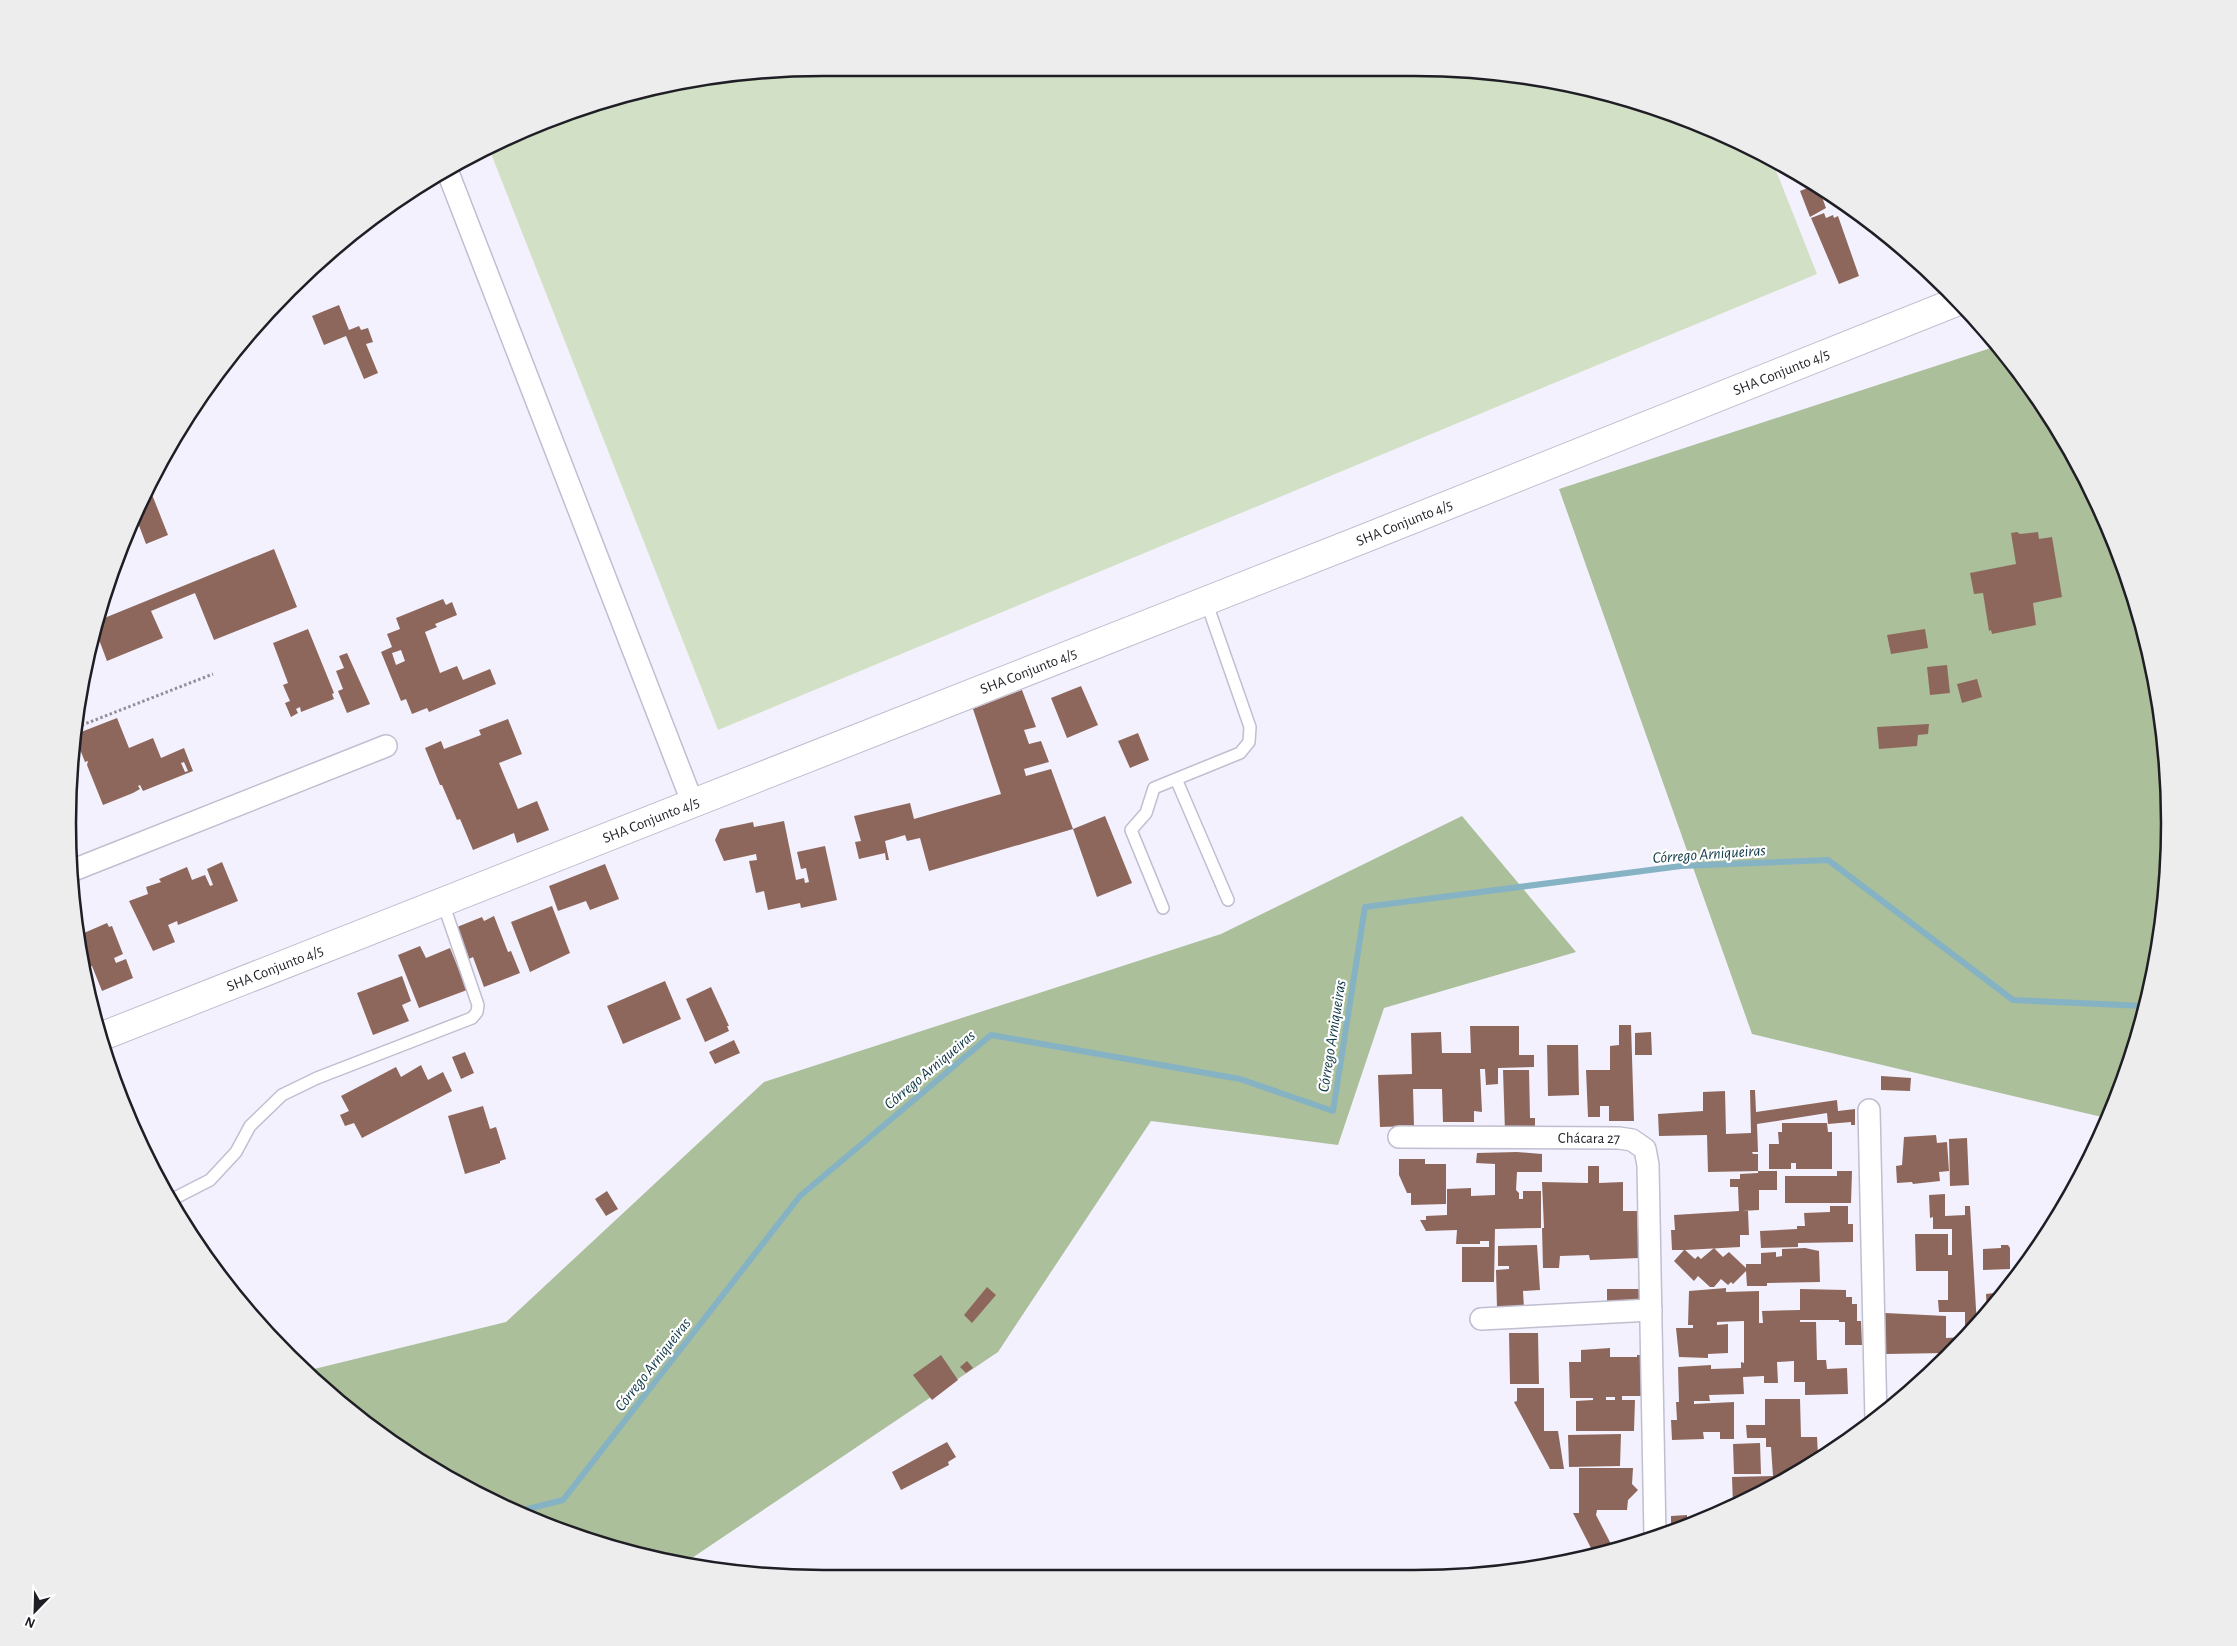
<svg xmlns="http://www.w3.org/2000/svg" width="2237" height="1646" font-family="'Alegreya Sans',sans-serif">
<style>
.green{fill:#d2e1c6}
.forest{fill:#abbf9b}
.lines{fill:none;stroke-linecap:round;stroke-linejoin:round}
.stream{stroke:#86b3c4;stroke-width:6}
.building{fill:#8e675c;fill-rule:evenodd}
.service-casing{stroke:#c0bed1;stroke-width:14}
.minor-casing{stroke:#c0bed1;stroke-width:24}
.tertiary-casing{stroke:#c0bed1;stroke-width:30}
.path{stroke:#918f99;stroke-width:3;stroke-dasharray:2.5 2.5;stroke-linecap:butt}
.service{stroke:#fff;stroke-width:11}
.minor{stroke:#fff;stroke-width:21}
.tertiary{stroke:#fff;stroke-width:28}
.labels{text-anchor:middle;stroke-width:4.5;stroke-linejoin:round;paint-order:stroke}
.street-label{font-size:15px;fill:#1f1e25;stroke:#fff}
.water-label{font-size:16px;font-style:italic;fill:#0b3543;stroke:#fff}
.rim{fill:none;stroke:#1f1e25;stroke-width:2.5}
</style>
<rect width="100%" height="100%" fill="#f3f1fd"/>
<path class="green" d="M1414,68L1512,74L1609,93L1703,125L1773,163L1817,274L718,730L488,146L627,93L724,74Z"/>
<path class="forest" d="M1997,346L2013,363L2091,489L2144,627L2168,773L2163,921L2129,1066L2106,1118L1752,1034L1559,489Z
M1462,816L1576,952L1384,1008L1338,1145L1151,1121L998,1352L686,1562L627,1553L534,1521L446,1477L325,1391L306,1371L506,1322L764,1082L1221,934Z"/>
<g class="lines">
<path class="stream" d="M516,1512L563,1500L800,1196L991,1035L1240,1079L1333,1111L1365,907L1681,866L1828,860L2013,1000L2143,1006"/>
</g>
<path class="building" d="M1815,185L1818,186L1826,208L1810,217L1800,191Z
M1824,213L1826,218L1833,215L1834,218L1838,216L1859,276L1839,284L1811,218Z
M1857,213L1868,221L1861,224Z
M339,305L349,330L359,326L361,330L368,328L373,342L366,344L378,373L364,379L346,336L324,345L312,316Z
M151,492L168,535L146,544L135,515L143,495Z
M2017,532L2020,534L2038,532L2039,539L2052,537L2062,597L2033,603L2036,625L1992,634L1991,630L1989,631L1983,593L1974,594L1970,573L2016,564L2011,533Z
M274,549L297,607L214,640L195,593L151,611L163,638L107,661L95,629L97,621Z
M443,599L446,605L452,602L457,615L435,624L437,627L425,632L440,673L457,666L463,680L490,669L496,684L429,712L427,708L412,714L406,699L401,701L381,652L392,647L387,634L400,629L396,618ZM401,650L405,661L396,665L392,653Z
M308,629L334,693L332,694L334,699L301,712L300,707L296,709L298,713L291,717L285,703L290,701L283,685L288,683L273,643Z
M1925,629L1928,648L1891,654L1887,635Z
M347,653L370,704L347,713L338,691L343,689L336,671L344,668L339,656Z
M1947,665L1950,693L1930,695L1927,667Z
M1977,679L1982,697L1962,703L1957,684Z
M1081,686L1098,725L1067,738L1051,698Z
M1022,690L1036,727L1024,730L1029,744L1041,741L1049,762L1024,769L1026,776L1051,769L1073,829L1105,816L1132,883L1097,897L1073,829L929,871L920,838L907,841L905,835L885,841L889,860H886L885,853L859,859L855,842L861,841L854,816L910,803L914,819L1001,794L973,709Z
M117,718L129,748L153,738L161,758L184,748L193,771L143,791L140,785L138,786L140,789L133,793L103,805L87,765L88,761L85,762L76,739V734ZM184,762L188,771L185,772L181,763Z
M508,719L522,754L499,763L518,809L537,801L549,830L517,843L514,833L473,850L460,819L457,820L442,785H440L425,748L441,741L444,749L481,735L479,730Z
M1929,724L1928,734L1918,735L1917,746L1879,749L1877,727Z
M1138,733L1149,760L1130,768L1118,741Z
M784,821L796,880L804,878L805,883L809,882L806,868L801,869L797,852L825,846L837,900L801,908L800,903L768,910L764,891L756,893L749,861L757,860L756,854L724,861L715,840L720,829L753,822L754,827Z
M222,862L238,901L178,925L177,921L168,925L175,942L153,951L129,901L148,894L146,887L161,882L159,879L187,867L192,880L205,875L210,886L213,885L207,869Z
M605,864L619,899L590,910L586,901L558,911L549,886Z
M552,906L570,953L530,972L511,922Z
M494,916L508,952L511,951L520,973L484,987L473,957L465,961L452,929L482,917L484,921Z
M107,923L109,927L112,926L123,954L114,958L116,963L126,959L133,978L102,991L92,966L83,967L79,948L84,946L81,937L77,939V936Z
M420,946L426,958L450,948L467,990L419,1008L398,955Z
M402,976L411,1001L402,1005L409,1021L373,1035L357,993Z
M665,981L681,1019L623,1044L607,1006Z
M711,987L729,1026H727L729,1031L705,1042L686,999Z
M1619,1025H1631L1634,1121H1609V1106H1600V1117H1588L1586,1070H1610V1046L1619,1045Z
M1470,1026H1519V1055H1534V1067L1498,1068V1084L1486,1085L1485,1069H1480L1482,1112L1474,1111V1122H1443L1442,1089H1413L1414,1126L1380,1127L1378,1075L1412,1074L1411,1033L1441,1032L1442,1053H1471Z
M1651,1032L1652,1055H1635V1033Z
M734,1040L740,1053L715,1064L709,1052Z
M1547,1045H1578L1579,1095L1548,1096Z
M465,1052L474,1073L461,1079L452,1057Z
M421,1065L428,1080L443,1072L452,1091L362,1138L354,1123L345,1126L340,1115L349,1111L341,1096L396,1067L401,1077Z
M1503,1070H1529L1530,1118H1535V1132H1505Z
M1881,1076L1911,1078L1910,1091L1881,1090Z
M1750,1090H1755L1756,1112L1837,1100L1838,1111L1855,1109V1125H1851V1122L1828,1124L1827,1113L1757,1124L1758,1152H1752L1753,1154H1758V1171L1708,1172L1707,1135L1659,1136L1658,1114L1703,1111V1092L1725,1091L1726,1134L1751,1133Z
M483,1106L490,1129L496,1127L506,1159L500,1161V1163L465,1174L448,1116Z
M1782,1123H1827L1828,1132H1832V1169H1796V1163H1791V1169H1769V1144H1779L1778,1132H1782Z
M1936,1135L1937,1143L1947,1142L1949,1171L1939,1172L1940,1181L1913,1184L1912,1182L1897,1183L1896,1166L1902,1165L1904,1137Z
M1967,1138L1969,1185L1950,1186L1949,1139Z
M1517,1152L1542,1154V1172H1517L1516,1190L1519,1193V1199H1523V1191H1541V1228L1495,1229L1494,1282H1462V1247H1489V1241H1480V1244H1456L1457,1230L1426,1231L1420,1220H1426V1216L1447,1215V1189L1471,1188V1196L1495,1195V1164L1476,1163L1477,1153Z
M1399,1159H1425V1164H1446V1204L1411,1205V1193H1407L1399,1175Z
M1588,1166H1599V1183L1623,1182V1211H1637L1639,1258L1590,1260L1589,1255L1560,1256L1559,1268H1543L1542,1228H1544L1542,1182L1588,1183Z
M1758,1171H1777V1190H1759V1210L1742,1211H1748L1749,1235H1740V1247L1685,1250L1695,1259L1698,1256L1701,1259L1714,1248L1723,1257L1729,1252L1746,1268V1264H1761V1253L1776,1252V1257L1782,1256V1249L1805,1248L1819,1251L1820,1282L1767,1283V1286H1747L1746,1271L1733,1284L1731,1282L1728,1285L1721,1279L1714,1287H1710L1698,1276L1694,1281L1674,1261L1684,1250H1672L1671,1230H1675L1674,1215L1739,1211L1738,1187H1730V1179H1740V1174L1758,1173Z
M1837,1171H1852L1851,1203H1785V1176H1837Z
M607,1191L618,1209L606,1216L595,1199Z
M1945,1194V1216L1965,1215V1206H1970L1977,1326L1946,1355V1353L1886,1354L1885,1313L1946,1316V1338L1965,1337V1312H1939L1938,1300H1948V1271H1916L1915,1234H1948V1255H1952V1229H1933V1217L1930,1218L1929,1195Z
M1830,1206H1848V1224H1853V1242L1798,1243V1247L1761,1248L1760,1231L1797,1229V1226H1805L1804,1213L1830,1212Z
M1537,1245L1540,1290L1523,1291L1524,1308H1497L1496,1270L1509,1269V1266H1498V1246Z
M2001,1245H2008L2010,1248V1269L1983,1270V1249L2001,1248Z
M987,1287L996,1295L972,1323L964,1315Z
M1726,1288V1292L1759,1291V1323H1763L1762,1311L1800,1310V1289L1846,1290V1297H1852V1304H1857V1321H1861L1862,1345H1845V1322H1839V1320H1800V1322H1816L1817,1360H1826L1827,1369L1847,1368L1848,1394L1805,1395V1382H1794V1361L1777,1362L1778,1383H1764V1376L1743,1377L1744,1394L1709,1395L1710,1401H1694V1404L1734,1402V1439H1720V1432H1703L1704,1439L1672,1440L1671,1420H1677L1676,1402H1679L1678,1367L1711,1365V1369L1741,1368V1362L1744,1363V1321L1717,1322V1325L1728,1324V1353L1708,1354V1358L1679,1357L1676,1328H1693V1325H1688L1689,1291Z
M1607,1289H1639L1640,1302L1607,1304Z
M2003,1292L1990,1310L1987,1314L1986,1294Z
M1509,1333H1538L1539,1384H1510Z
M1610,1348V1357H1637V1355H1642L1641,1396H1622V1400H1635L1634,1431H1576V1401L1593,1400V1398H1570L1569,1362H1581V1350ZM1606,1397H1615V1400H1606Z
M941,1355L958,1380L932,1400L913,1375Z
M967,1361L973,1368L966,1373L960,1367Z
M1517,1388H1544V1431H1558L1564,1469H1550L1514,1402L1517,1401Z
M1765,1399H1800L1801,1437H1817L1818,1455H1826L1792,1477L1733,1506L1732,1477L1773,1476L1771,1447H1766V1438H1747L1746,1425H1765Z
M1621,1434L1620,1466L1569,1467L1568,1435Z
M947,1442L956,1457L948,1462L949,1465L901,1490L892,1472Z
M1760,1443L1761,1474H1734L1733,1444Z
M1579,1468H1633L1632,1484L1638,1490L1628,1500L1627,1510H1597L1596,1515L1611,1544L1592,1550L1573,1513H1579Z
M1687,1515V1519L1709,1518L1671,1532V1516Z"/>
<g class="lines">
<defs>
<path id="service" d="M1176,779L1228,900
M1163,908L1131,830L1146,813L1154,788L1240,753L1249,742L1250,727L1206,601
M169,1201L210,1180L236,1152L250,1126L282,1095L317,1078L472,1018L477,1012L478,1005L443,903"/>
<g id="minor">
<path d="M447,170L693,804"/>
<path d="M71,871L386,746"/>
<path d="M1869,1110L1876,1421"/>
<path id="s1" d="M1399,1137L1619,1138L1632,1140L1645,1149L1648,1165L1655,1537"/>
<path d="M1481,1319L1651,1310"/>
</g>
<g id="tertiary">
<path id="s2" d="M100,1037L1363,539L1956,302"/>
</g>
</defs>
<use href="#service" class="service-casing"/>
<use href="#minor" class="minor-casing"/>
<use href="#tertiary" class="tertiary-casing"/>
<path class="path" d="M77,727L213,674"/>
<use href="#service" class="service"/>
<use href="#minor" class="minor"/>
<use href="#tertiary" class="tertiary"/>
</g>
<g class="labels">
<g class="street-label">
<text dy="5" stroke="none"><textPath href="#s2" startOffset="1808">SHA Conjunto 4/5</textPath></text>
<text dy="5" stroke="none"><textPath href="#s2" startOffset="1402">SHA Conjunto 4/5</textPath></text>
<text dy="5" stroke="none"><textPath href="#s2" startOffset="998">SHA Conjunto 4/5</textPath></text>
<text dy="5" stroke="none"><textPath href="#s2" startOffset="592">SHA Conjunto 4/5</textPath></text>
<text dy="5" stroke="none"><textPath href="#s2" startOffset="188">SHA Conjunto 4/5</textPath></text>
<text dy="5" stroke="none"><textPath href="#s1" startOffset="190">Chácara 27</textPath></text>
</g>
<g class="water-label">
<text transform="translate(1709 853) rotate(-4)" y="6">Córrego Arniqueiras</text>
<text transform="translate(1331 1036) rotate(-81)" y="6">Córrego Arniqueiras</text>
<text transform="translate(929 1069) rotate(-40)" y="6">Córrego Arniqueiras</text>
<text transform="translate(652 1364) rotate(-52)" y="6">Córrego Arniqueiras</text>
</g>
</g>
<path d="M0 0H2237V1646H0ZM823 76H1414A747 747 0 0 1 2161 823V823A747 747 0 0 1 1414 1570H823A747 747 0 0 1 76 823V823A747 747 0 0 1 823 76Z" fill="#ededee" fill-rule="evenodd"/>
<path class="rim" d="M823 76H1414A747 747 0 0 1 2161 823V823A747 747 0 0 1 1414 1570H823A747 747 0 0 1 76 823V823A747 747 0 0 1 823 76Z"/>
<g transform="translate(35 1611) rotate(203)" stroke="#ffffff" stroke-width="4" paint-order="stroke">
<path d="M0-4L9 19L0 12L-9 19Z" fill="#1f1e25"/>
<text y="-8" font-size="14" font-weight="bold" text-anchor="middle" fill="#1f1e25">N</text>
</g>
</svg>
